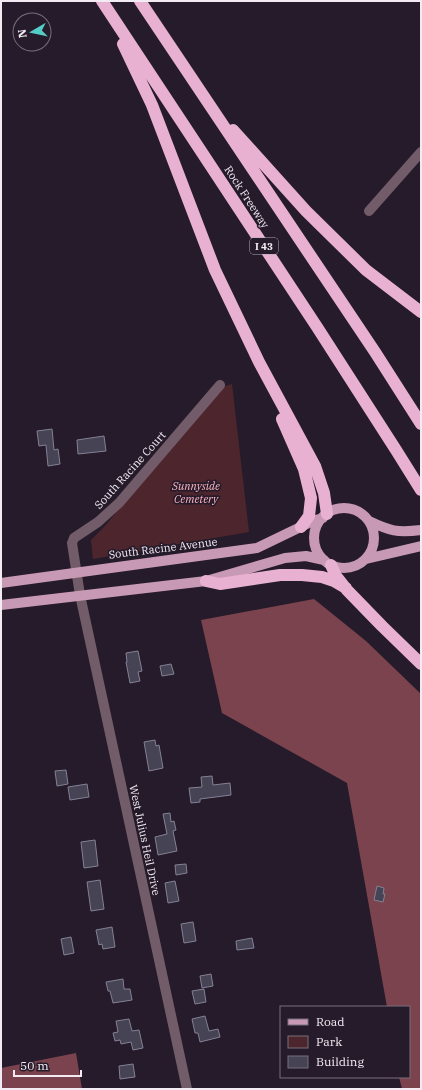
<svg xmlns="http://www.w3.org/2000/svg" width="422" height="1090" font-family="'IBM Plex Serif',serif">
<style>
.green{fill:#4d262d}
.forest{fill:#7a434d}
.building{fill:#464355;stroke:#848195}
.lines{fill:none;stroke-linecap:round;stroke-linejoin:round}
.minor{stroke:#735c69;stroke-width:10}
.major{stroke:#c899b4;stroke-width:10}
.highway{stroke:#e9b1d1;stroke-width:12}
.labels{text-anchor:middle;stroke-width:3.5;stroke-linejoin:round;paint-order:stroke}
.shield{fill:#261b2a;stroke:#b5adb7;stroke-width:1}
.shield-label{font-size:10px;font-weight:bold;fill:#f2ebf4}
.street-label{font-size:11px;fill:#f2ebf4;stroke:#261b2a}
.park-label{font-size:11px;font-style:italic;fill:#fdb4bf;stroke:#261b2a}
</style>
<rect width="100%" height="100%" fill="#261b2a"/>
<path class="green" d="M232,384L249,532L93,559L91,540L104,527L222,387Z"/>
<path class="forest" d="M314,599L366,641L421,694V1089H402L399,1077H409V1007H387L347,783L222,713L201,620Z
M76,1053L82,1089H1V1068Z"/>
<path class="building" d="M52,429L54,450L58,449L60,464L48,466L46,445L39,446L37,431Z
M104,436L106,451L78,454L77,440Z
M138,651L142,671L138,672L140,681L130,683L126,662H127L126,653Z
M171,664L174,674L162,676L160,666Z
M155,740L156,746L159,745L163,768L149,771L144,742Z
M66,770L68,784L57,786L55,771Z
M212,776L213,785L230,783L231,795L200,799V802L191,803L189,788L202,787L201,777Z
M87,784L89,797L70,800L68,787Z
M170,813L171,822L174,821L176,830L173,831L177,851L158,855L155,837L167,834L163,814Z
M95,840L98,866L84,868L81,842Z
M186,864L187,873L176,875L175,865Z
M100,880L104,909L91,911L87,882Z
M175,881L179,901L168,903L165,883Z
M377,886L384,888L383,894H385L383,902L374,900Z
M193,922L196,941L184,943L181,924Z
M112,927L115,947L103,949L102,944L99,945L96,930Z
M71,937L74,953L64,955L61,939Z
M252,938L254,948L237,950L236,941Z
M211,974L213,986L202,988L200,976Z
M123,979L124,989H130L132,1000L113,1003L110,991H108L106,982Z
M204,989L206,1002L195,1004L192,991Z
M205,1016L209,1031L218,1029L220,1037L200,1042L198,1033H195L192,1019Z
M129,1019L132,1031L139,1030L143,1048L133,1050L131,1042L121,1044L120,1040L115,1041L113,1033L118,1032L116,1021Z
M133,1064L135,1077L120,1079L119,1066Z"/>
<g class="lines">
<path class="minor" d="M369,211L421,152
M187,1089L80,595L72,543L74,538L98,522L119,503L220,385"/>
<path class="major" d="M314 538a30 30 0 1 1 60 0a30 30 0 1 1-60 0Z
M369,521C390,531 397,533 421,530
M366,559L421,546
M1,583L257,548L315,520L323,518
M1,605L206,581L285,558L306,556L324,560"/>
<path class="highway" d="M102,1L317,327L396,450L421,490
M140,1L375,352L421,424
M123,44L152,105L215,270L259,362L315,466L324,493L327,514
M233,130L306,211L366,270L421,312
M282,419L304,469L311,498L309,516L301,527
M331,565L336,576L347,590L382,626L421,664
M206,581L220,584L280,575H302L322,577L334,581L346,588"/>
</g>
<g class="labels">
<rect class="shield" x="250" y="238" width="28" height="16" rx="3"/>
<g class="shield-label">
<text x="264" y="250">I 43</text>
</g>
<g class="street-label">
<text transform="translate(247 197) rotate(57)" y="4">Rock Freeway</text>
<text transform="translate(130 470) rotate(-48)" y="4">South Racine Court</text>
<text transform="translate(163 548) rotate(-7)" y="4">South Racine Avenue</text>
<text transform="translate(145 840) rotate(78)" y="4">West Julius Heil Drive</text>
</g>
<g class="park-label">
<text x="196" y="490">Sunnyside<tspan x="196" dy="13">Cemetery</tspan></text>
</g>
</g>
<rect width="422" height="1090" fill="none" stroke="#f2ebf4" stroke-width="4"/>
<rect x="280" y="1006" width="130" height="72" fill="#261b2a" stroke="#786e7b"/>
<rect x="288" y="1019" width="20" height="6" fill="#c899b4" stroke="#786e7b"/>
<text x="316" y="1026" font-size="12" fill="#f2ebf4">Road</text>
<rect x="288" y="1036" width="20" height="12" fill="#4d262d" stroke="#786e7b"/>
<text x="316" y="1046" font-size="12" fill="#f2ebf4">Park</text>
<rect x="288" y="1056" width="20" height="12" fill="#464355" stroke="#786e7b"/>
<text x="316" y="1066" font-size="12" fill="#f2ebf4">Building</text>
<g transform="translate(32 32) rotate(261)"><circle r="19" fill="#261b2a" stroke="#786e7b"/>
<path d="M0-3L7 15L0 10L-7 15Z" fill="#54cdc7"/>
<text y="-6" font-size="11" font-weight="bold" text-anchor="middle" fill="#f2ebf4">N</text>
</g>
<path d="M14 1070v6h67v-6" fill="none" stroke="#f2ebf4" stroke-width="2"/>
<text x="20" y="1070" font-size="12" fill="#f2ebf4" stroke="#261b2a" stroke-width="3" paint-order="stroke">50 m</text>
</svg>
